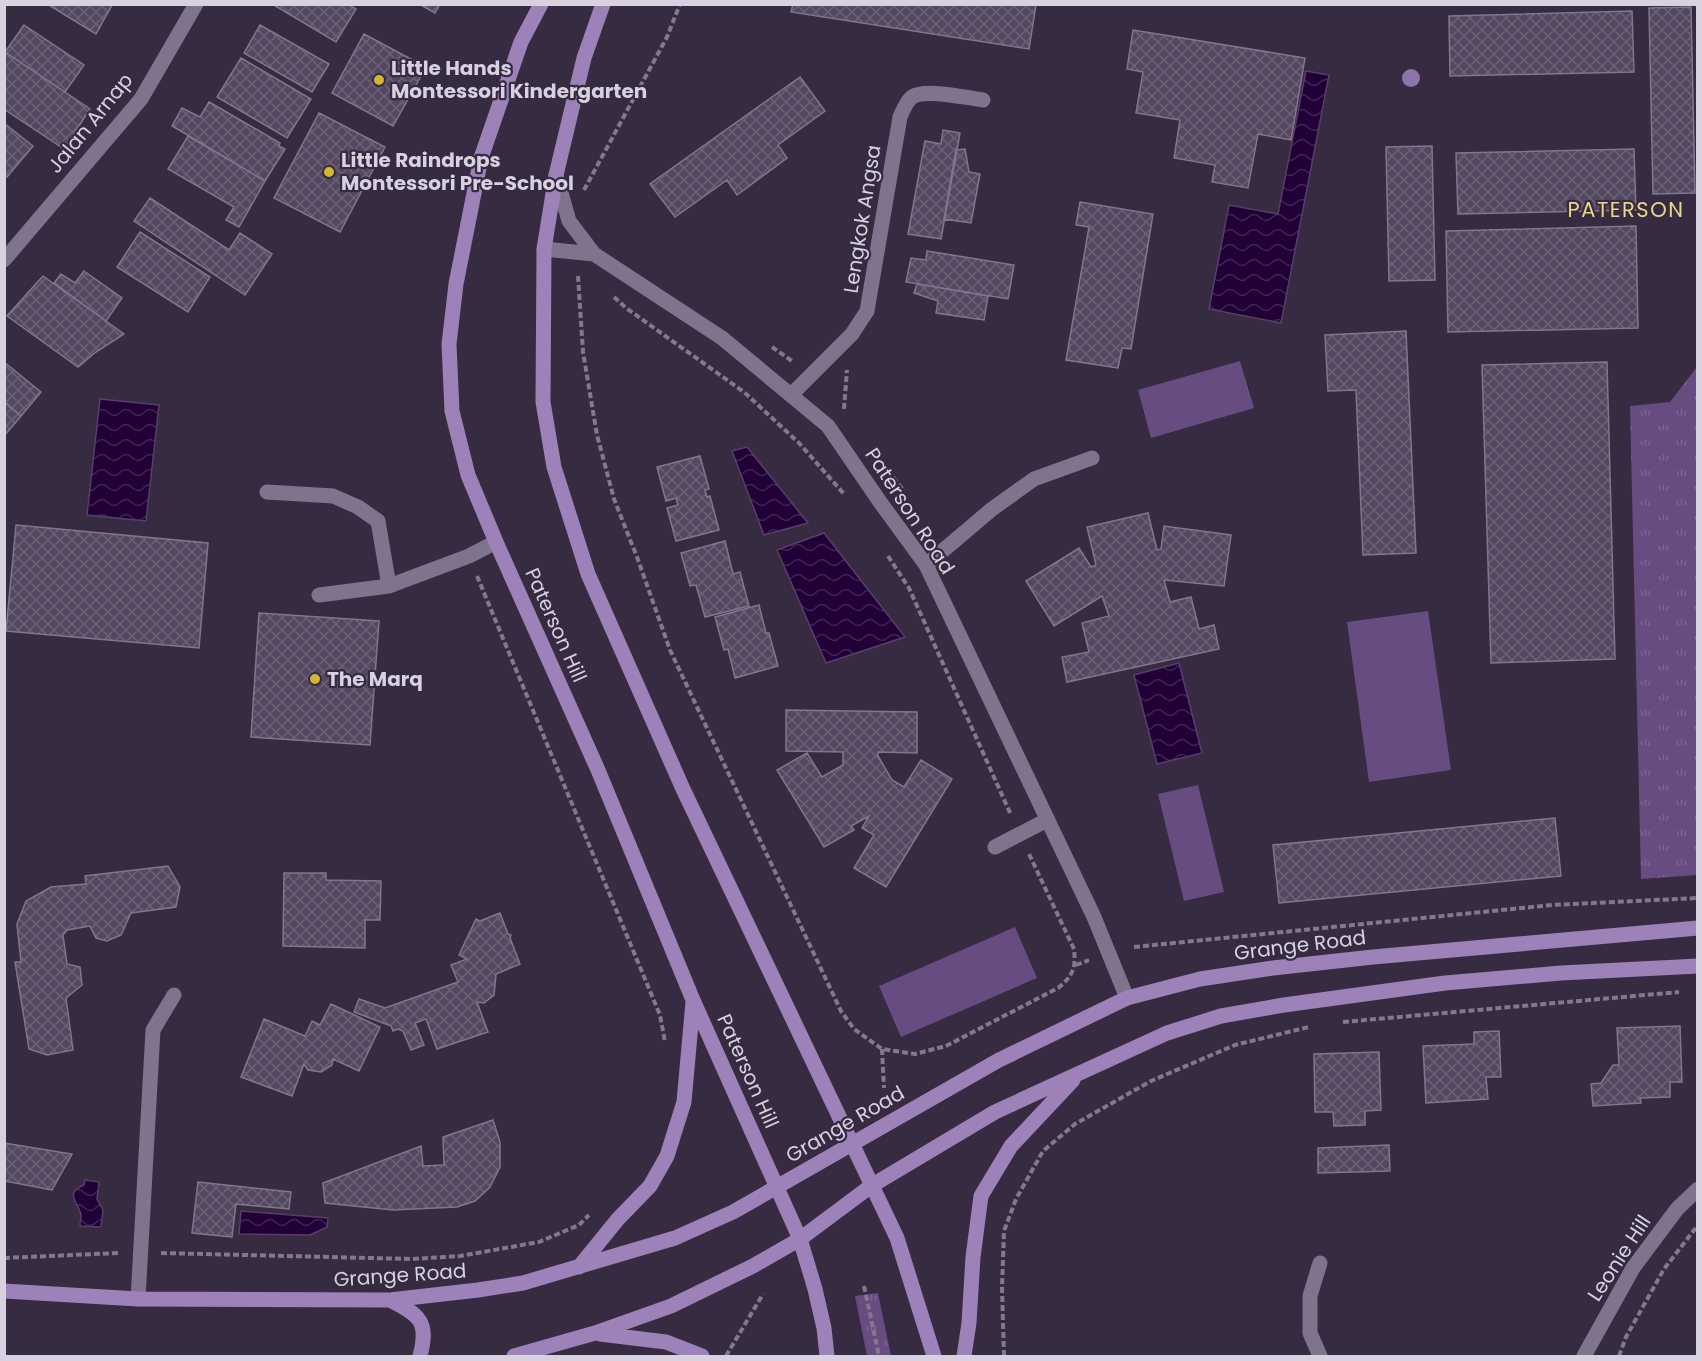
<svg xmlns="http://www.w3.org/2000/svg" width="1702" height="1361" font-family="Poppins,sans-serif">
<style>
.grass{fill:url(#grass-tufts)}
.garden{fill:#664c81}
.water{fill:url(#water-waves);stroke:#573f69;stroke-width:1.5}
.building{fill:url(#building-cross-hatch);stroke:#82768f;stroke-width:1.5}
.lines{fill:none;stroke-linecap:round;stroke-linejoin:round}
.path{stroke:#82798b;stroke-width:4;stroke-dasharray:6 3;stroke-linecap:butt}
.minor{stroke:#7f738d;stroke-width:15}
.major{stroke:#9d81b9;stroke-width:15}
.tree{fill:#8d75a7}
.poi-dot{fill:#d2b635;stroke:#362b41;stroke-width:2}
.labels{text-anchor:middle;stroke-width:4.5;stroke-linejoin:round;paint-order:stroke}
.poi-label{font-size:20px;font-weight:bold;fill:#d8d1df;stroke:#362b41;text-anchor:start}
.street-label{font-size:20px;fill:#d8d1df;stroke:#362b41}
.neighbourhood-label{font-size:21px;letter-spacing:1.5px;fill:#e9d789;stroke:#362b41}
</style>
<defs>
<pattern id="grass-tufts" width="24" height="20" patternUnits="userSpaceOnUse" patternTransform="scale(1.5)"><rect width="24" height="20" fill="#664c81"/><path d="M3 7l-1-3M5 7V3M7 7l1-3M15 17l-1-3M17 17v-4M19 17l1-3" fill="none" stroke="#7b6592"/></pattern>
<pattern id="water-waves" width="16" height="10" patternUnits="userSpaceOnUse" patternTransform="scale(1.5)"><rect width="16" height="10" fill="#200037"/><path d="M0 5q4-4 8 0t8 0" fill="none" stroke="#402454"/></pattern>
<pattern id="building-cross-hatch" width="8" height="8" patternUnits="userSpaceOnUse" patternTransform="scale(1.5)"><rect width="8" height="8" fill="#544860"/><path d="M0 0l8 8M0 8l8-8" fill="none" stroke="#6c6176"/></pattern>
</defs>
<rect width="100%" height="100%" fill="#362b41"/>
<path class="grass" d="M1697,367V875L1641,879L1630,406L1670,402Z
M878,1293L891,1356H867L855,1296Z"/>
<path class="garden" d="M1240,361L1254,408L1151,438L1138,390Z
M1428,611L1451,770L1369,782L1347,622Z
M1198,785L1224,892L1184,901L1158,794Z
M1015,927L1037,978L901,1037L879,986Z"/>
<path class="water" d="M1306,71L1329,75L1281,323L1209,309L1229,205L1278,214Z
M100,399L159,405L146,521L87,515Z
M747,447L808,523L764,535L732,451Z
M824,533L905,637L826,663L777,550Z
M1179,663L1202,753L1157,764L1134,675Z
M85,1180L99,1182L97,1199L103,1210L101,1227L80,1226C80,1222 81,1219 81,1215C78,1202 64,1193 84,1185Z
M241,1211L328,1218L327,1227L310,1235L239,1234Z"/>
<path class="building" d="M47,4H112V5L96,34Z
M272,4H348L356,9L336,42Z
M419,4H440L435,13Z
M793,4H1034L1036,5L1029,49L791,12Z
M1691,7L1695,193L1653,194L1649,8Z
M1632,11L1634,72L1450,76L1449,16Z
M24,25L84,65L65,92L5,52Z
M260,25L329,64L312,92L244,53Z
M1133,30L1305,58L1291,140L1258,134L1248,188L1212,182L1215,165L1174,158L1180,120L1136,113L1143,72L1127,69Z
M364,34L426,67L393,126L332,93Z
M5,52L90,109L64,149L4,109Z
M241,58L311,99L287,138L217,97Z
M800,77L825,111L778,145L787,158L737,195L727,180L675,217L650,184Z
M209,102L280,143L279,146L285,149L265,181L172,126L182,108L200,117Z
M319,113L385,147L340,232L274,198Z
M4,123L33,146L7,177L4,175Z
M943,130L960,133L941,239L908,234L925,141L941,144Z
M188,136L265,181L239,227L226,220L234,207L168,169Z
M1432,146L1435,280L1389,281L1386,147Z
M965,149L969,172L980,174L971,223L944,219L956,150Z
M1634,149L1636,210L1458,214L1456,153Z
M150,198L229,250L240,233L272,254L245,295L134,221Z
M1080,202L1153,214L1131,349L1122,348L1118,368L1066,360L1089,227L1076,225Z
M1636,226L1638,328L1448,332L1446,231Z
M140,232L210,277L188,312L117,267Z
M927,251L1014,265L1008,299L906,282L911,258L926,260Z
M84,271L122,298L106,321L54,283L61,274L75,283Z
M43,276L106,321L124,334L96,352L78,367L7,316Z
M917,284L988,296L984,320L936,313L938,301L914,293Z
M1406,331L1416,553L1363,555L1356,390L1328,391L1325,335Z
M4,362L41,392L21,416L4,402Z
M1607,362L1615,659L1491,663L1482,365Z
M4,402L21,416L4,436Z
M700,456L709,489L705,490L707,497L710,496L719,530L676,541L667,508L678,505L676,498L666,501L657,467Z
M1148,513L1157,550L1161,549L1164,526L1231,535L1224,586L1164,580L1170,602L1191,597L1199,629L1214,625L1219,649L1067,682L1062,657L1089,652L1082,623L1109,616L1102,596L1054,626L1026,581L1079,548L1091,567L1096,565L1087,527Z
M16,525L208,543L199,648L6,631Z
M725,541L733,574L740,572L749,606L705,617L696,585L690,586L681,553Z
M759,605L766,633H769L778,666L735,678L728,649L724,650L715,617Z
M259,613L379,621L370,745L251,737Z
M786,710L917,712V753L878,752V756L892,780L904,787L921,760L952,779L886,887L854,868L874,835L862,828L869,816L851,826L854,830L824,847L777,770L807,753L822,777L843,765V752L786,751Z
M1555,818L1561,876L1279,903L1273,845Z
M168,866L180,887L176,907L131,913L121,935L107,941L96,938L90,926L67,930L63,935L67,964L80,967L82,985L66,998L73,1050L47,1055L29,1049L15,962H21L17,924L26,901L51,887L86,884L85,876Z
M284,873H326V880L381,881L380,920H365V948L283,946Z
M500,913L508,934L511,935L510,938L520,964L496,974L494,995L484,1003L477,1002L488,1032L437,1049L426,1019L415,1023L424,1045L411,1050L403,1031L398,1029L393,1031L391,1026L354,1012L359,999L385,1008L458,982L451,965L467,959L459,955L476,919L480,921Z
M331,1004L380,1027L359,1071L333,1059L332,1065L321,1072L308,1070L304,1064L292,1096L241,1077L264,1019L305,1036L312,1021L320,1025Z
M1680,1026L1682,1082H1670V1097L1640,1098L1641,1103L1593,1106L1591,1084L1601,1083L1613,1065H1619L1617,1028Z
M1499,1031L1501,1077H1486L1488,1099L1426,1103L1423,1046L1474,1044V1032Z
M1379,1052L1381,1110L1365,1111V1125L1334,1126L1333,1112H1315L1314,1054Z
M493,1120L500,1142V1167L490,1187L475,1201L457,1207L393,1210L325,1203L323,1183L421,1146L423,1166L444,1165L443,1137Z
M4,1143L72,1154L52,1190L4,1181Z
M1389,1145L1390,1171L1318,1173V1148Z
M198,1182L291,1192L289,1209L236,1204L232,1237L192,1233Z"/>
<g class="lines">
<path class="path" d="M584,190L667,37L680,4
M578,276L583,352L597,435L614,499L637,557L670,650L841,1011L854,1029L882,1049L915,1054L946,1046L1058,988C1073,976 1076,968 1074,949L1029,854
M614,297L626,308L744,392L799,443L844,494
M772,347L792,361
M844,409L847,370
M893,477L903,490
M888,556L909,588L1011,815
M477,576L660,1015L665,1042
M1134,947L1552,905L1698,898
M1076,965L1089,960
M1343,1022L1679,992
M882,1049L884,1088
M161,1253L412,1259L460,1256L539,1242L579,1225L589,1215
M4,1258L118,1253
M864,1286L879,1356
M726,1356L763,1294
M1004,1356L1002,1288L1004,1231L1016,1199L1043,1151L1075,1124L1151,1081L1235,1045L1309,1027
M1619,1356L1626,1337L1664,1269L1698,1225"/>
<path class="minor" d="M556,175L569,221L594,254
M544,249L594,254L722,338L828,426L880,502L926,565L1094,917L1127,998
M4,260L141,99L196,4
M791,395L852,334L867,311L900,117C903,110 906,102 912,97C925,88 968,98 983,100
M267,492L333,496L358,507L378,521L389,586
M926,565L992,509L1034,479L1092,458
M319,595L389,586L469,556L496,542
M995,847L1047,820
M138,1299L153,1030L174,995
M1320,1356L1310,1333V1296L1320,1263
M1584,1356L1633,1268L1677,1209L1698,1189"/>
<path class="major" d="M541,4L521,42L481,158L456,284L449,344L452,411L468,475L496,542L598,770L693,1000L800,1239L815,1289L824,1328L827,1356
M603,4L584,58L556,175L544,249L543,402L554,467L588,574L683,789L897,1238L934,1356
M579,1267L618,1219L650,1186L667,1156L684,1102L693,1002
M4,1291L138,1299L390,1300L478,1290L523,1283L675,1238L733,1212L999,1060L1127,998L1200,979L1273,968L1373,957L1698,928
M390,1300C420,1315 429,1322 420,1356
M600,1334L666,1342L702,1356
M514,1356L595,1333L671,1306L753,1266L800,1239L871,1186L995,1112L1167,1033L1221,1016L1284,1005L1445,983L1561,973L1698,966
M964,1356L969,1323L973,1257L981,1196L1011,1146L1073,1080"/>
</g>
<circle class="tree" cx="1411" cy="78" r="9"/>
<g class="poi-dot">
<circle cx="379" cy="80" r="6"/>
<circle cx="329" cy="172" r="6"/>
<circle cx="315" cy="679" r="6"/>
</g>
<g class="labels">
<g class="poi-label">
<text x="391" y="75">Little Hands<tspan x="391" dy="23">Montessori Kindergarten</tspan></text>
<text x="341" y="167">Little Raindrops<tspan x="341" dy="23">Montessori Pre-School</tspan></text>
<text x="327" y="686">The Marq</text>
</g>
<g class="street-label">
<text transform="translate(90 123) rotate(-51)" y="7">Jalan Arnap</text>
<text transform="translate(862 219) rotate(-81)" y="7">Lengkok Angsa</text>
<text transform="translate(910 511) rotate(57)" y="7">Paterson Road</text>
<text transform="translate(556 625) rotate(66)" y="7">Paterson Hill</text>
<text transform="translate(1300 945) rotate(-7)" y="7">Grange Road</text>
<text transform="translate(748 1071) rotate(66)" y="7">Paterson Hill</text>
<text transform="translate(845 1124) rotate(-30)" y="7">Grange Road</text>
<text transform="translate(1619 1258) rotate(-57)" y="7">Leonie Hill</text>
<text transform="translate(400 1275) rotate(-4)" y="7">Grange Road</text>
</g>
<g class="neighbourhood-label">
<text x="1626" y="217">PATERSON</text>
</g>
</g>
<rect width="1702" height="1361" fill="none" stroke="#d8d1df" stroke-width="12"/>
</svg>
